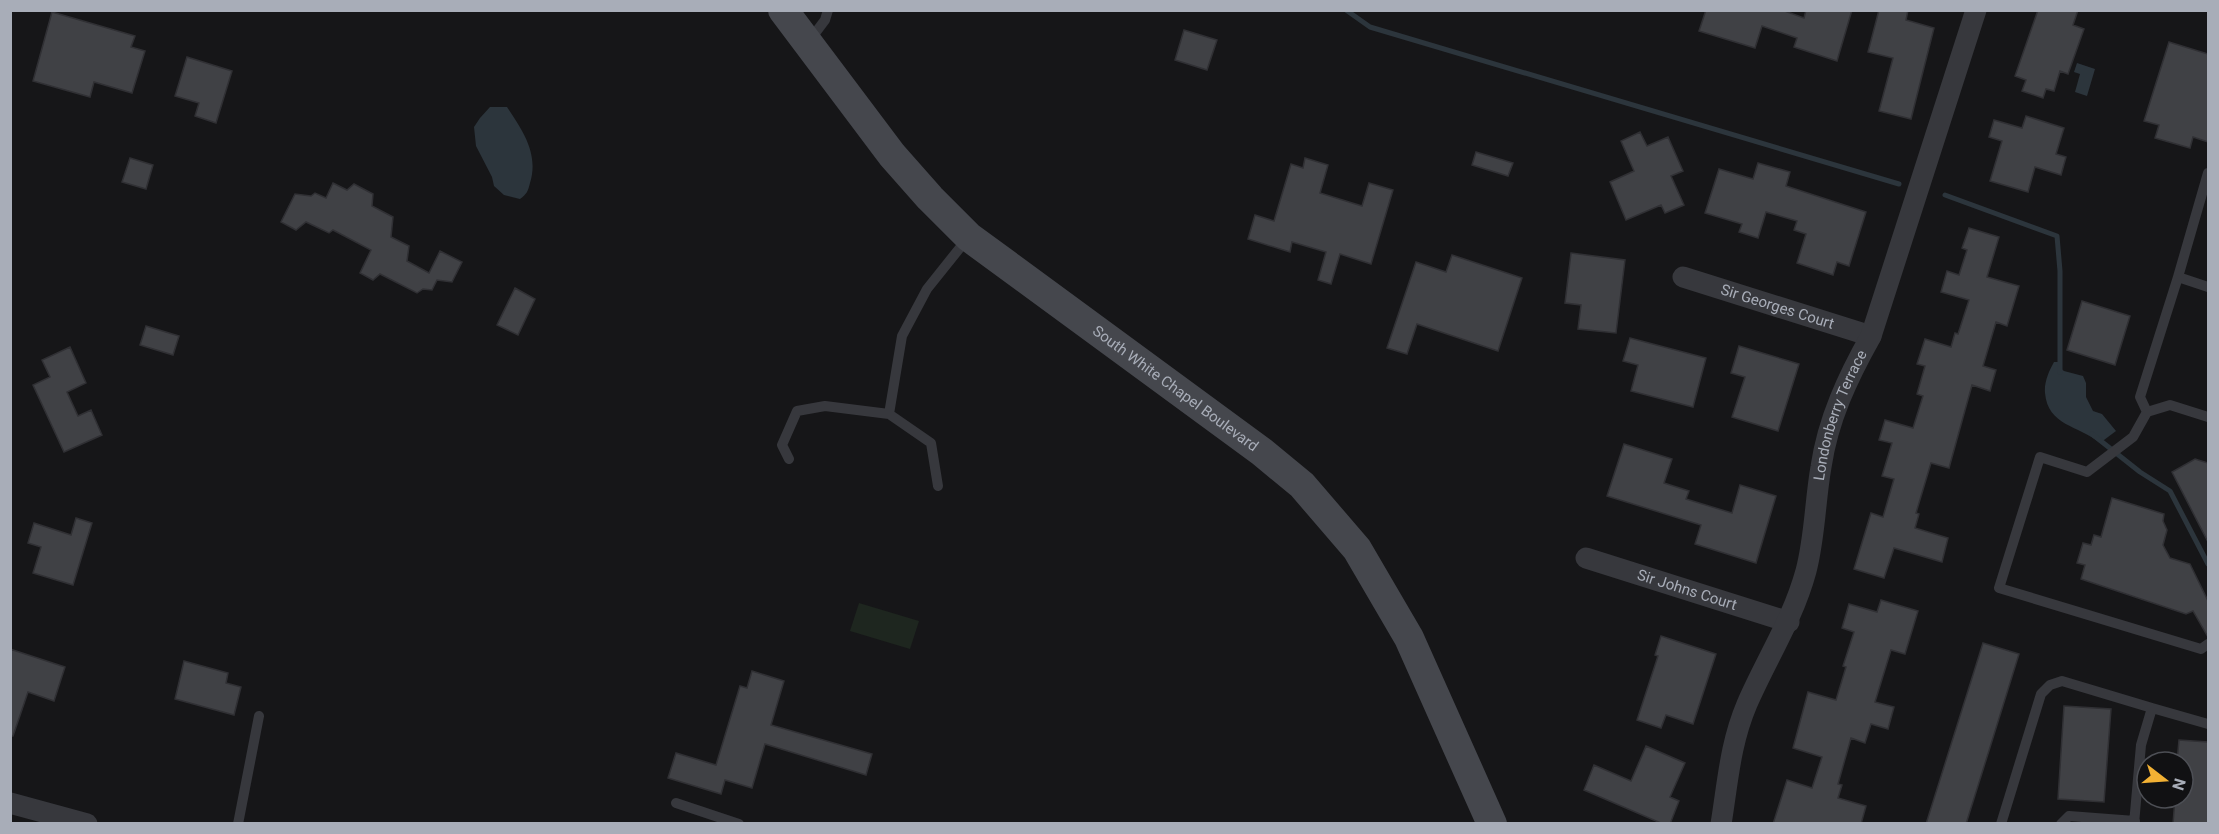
<svg xmlns="http://www.w3.org/2000/svg" width="2219" height="834" font-family="Roboto,sans-serif">
<style>
.green{fill:#1e261f}
.water{fill:#2c353c}
.lines{fill:none;stroke-linecap:round;stroke-linejoin:round}
.stream{stroke:#2c353c;stroke-width:5}
.building{fill:#404145;stroke:#303034;stroke-width:1.5}
.service{stroke:#37383d;stroke-width:10}
.minor{stroke:#37383d;stroke-width:21}
.secondary{stroke:#45474d;stroke-width:30}
.labels{text-anchor:middle;stroke-width:5;stroke-linejoin:round;paint-order:stroke}
.street-label{font-size:15px;fill:#a8adb8;stroke:#111113}
</style>
<rect width="100%" height="100%" fill="#161618"/>
<path class="green" d="M859,603L919,621L910,649L850,631Z"/>
<path class="water" d="M2077,63L2095,69L2087,96L2075,92L2080,74L2074,72Z
M490,107H507C523,131 539,154 530,183C528,191 527,194 520,199L504,195L494,186L492,177L476,146L474,127L480,118Z
M2054,362H2058L2059,367L2064,371L2083,376L2086,383V397L2093,411L2102,414L2116,431L2100,443C2078,425 2048,426 2045,393C2044,382 2049,371 2054,362Z"/>
<g class="lines">
<path class="stream" d="M1346,10L1370,27L1899,184
M1945,195L2057,236L2060,271V372
M2092,434L2140,472L2170,491L2208,564"/>
</g>
<path class="building" d="M1706,10H1782L1804,18L1806,10H1852L1837,61L1794,47L1797,38L1762,26L1755,48L1699,31Z
M1879,10H1908L1906,20L1934,28L1911,119L1879,111L1893,58L1868,52Z
M2038,10H2078L2073,25L2084,29L2068,74L2060,71L2054,91L2046,89L2043,98L2022,91L2026,80L2015,76Z
M52,12L135,36L131,47L145,51L132,93L94,82L90,97L33,81Z
M1184,30L1217,40L1207,70L1175,60Z
M2169,42L2208,54V142L2193,137L2190,148L2155,138L2159,125L2144,121Z
M187,57L232,71L216,123L195,116L199,103L175,96Z
M2026,116L2064,128L2056,154L2066,157L2061,175L2035,167L2028,192L1990,181L2002,141L1989,137L1994,120L2022,128Z
M1640,132L1647,146L1668,137L1683,171L1671,176L1684,205L1665,213L1661,205L1626,220L1610,182L1634,171L1621,141Z
M1476,152L1513,163L1508,176L1472,165Z
M130,158L153,165L146,189L122,182Z
M1305,158L1328,165L1320,193L1362,206L1369,183L1393,190L1371,264L1340,254L1331,284L1318,280L1326,252L1292,242L1290,252L1248,239L1255,215L1274,221L1291,164L1303,168Z
M1758,163L1790,172L1786,186L1866,212L1849,266L1837,262L1833,275L1797,263L1806,234L1794,230L1797,221L1766,212L1758,238L1739,232L1742,224L1705,213L1719,169L1753,179Z
M333,183L347,190L354,184L373,194L372,206L393,217L391,237L409,246L407,261L429,273L440,251L462,262L452,282L437,280L432,290L423,289L417,293L380,274L373,280L360,273L371,250L333,230L329,233L306,222L296,230L281,222L295,194L311,196L315,193L326,198Z
M1969,228L1999,237L1987,277L2019,286L2007,326L1996,322L1983,366L1996,370L1990,391L1972,385L1949,468L1931,463L1916,513L1919,514L1915,528L1948,538L1942,562L1894,548L1884,578L1854,569L1871,513L1883,517L1894,479L1882,476L1892,443L1879,440L1885,420L1913,428L1923,396L1917,394L1925,366L1917,364L1925,339L1951,347L1955,333L1958,334L1969,300L1941,292L1947,271L1959,275L1967,250L1962,248Z
M1571,253L1625,260L1616,333L1578,329L1581,305L1565,303Z
M1452,255L1522,278L1498,351L1417,324L1407,354L1387,348L1416,262L1446,272Z
M515,288L535,299L518,335L497,325Z
M2082,301L2130,316L2115,365L2067,350Z
M146,326L179,336L173,355L140,345Z
M1630,338L1706,358L1693,407L1631,391L1638,365L1623,361Z
M1739,346L1799,364L1778,431L1732,417L1745,377L1731,373Z
M70,347L86,383L67,392L78,416L91,410L102,435L64,452L33,385L50,377L42,360Z
M1624,444L1672,459L1664,483L1689,491L1686,499L1732,513L1740,485L1776,496L1756,563L1695,544L1701,525L1607,496Z
M2195,459L2208,463V542L2172,472Z
M2112,498L2164,514L2163,521L2167,530L2163,545L2170,558L2190,564L2208,601V637L2193,611L2186,614L2081,579L2085,565L2077,563L2083,543L2091,545L2094,535L2101,537Z
M76,518L92,523L73,585L33,573L41,547L28,543L34,523L71,535Z
M1881,600L1918,611L1905,654L1891,650L1875,702L1894,707L1888,729L1871,724L1865,743L1851,738L1838,784L1842,785L1838,798L1866,806L1861,824H1773L1787,780L1812,788L1822,757L1793,748L1808,692L1836,700L1846,667L1843,666L1854,632L1842,628L1849,604L1877,612Z
M1661,636L1716,654L1693,724L1666,715L1661,728L1637,720L1658,656L1655,655Z
M1983,643L2019,654L1992,741L1966,824H1926Z
M10,649L65,667L54,701L28,692L13,736H10Z
M184,661L228,673L226,683L241,687L234,715L175,699Z
M752,671L784,681L771,725L872,754L866,775L765,744L752,788L725,780L721,794L668,778L676,753L716,765L740,686L747,688Z
M2064,706L2111,709L2104,802L2058,799Z
M2179,740L2208,742V824H2173L2175,798H2183V762H2177Z
M1646,746L1685,763L1670,797L1679,801L1670,824H1663L1584,790L1594,765L1631,781Z"/>
<g class="lines">
<path class="service" d="M810,40L825,20L828,10
M2208,173L2178,277L2208,287
M2147,412L2140,397L2178,277
M889,414L902,336L927,289L967,239
M2208,417L2170,405L2147,412L2133,437L2087,472L2040,457L1999,588L2201,649L2208,644
M789,459L782,445L797,411L825,406L889,414L931,443L938,486
M676,803L739,824
M238,824L259,716
M2001,824L2041,694L2050,685L2062,681L2152,708
M2061,824L2069,816L2135,821
M2134,824L2141,745L2152,708L2208,724"/>
<g class="minor">
<path id="s1" d="M1683,277L1871,336"/>
<path id="s2" d="M1586,558L1789,622"/>
<path d="M10,803L87,824"/>
<path id="s3" d="M1721,824C1728,781 1730,744 1747,704C1767,658 1793,619 1806,571C1815,537 1815,501 1821,467C1828,419 1848,377 1871,336L1976,10"/>
</g>
<path class="secondary" id="s4" d="M783,10L892,155L930,198L969,237L1262,452L1302,485L1357,549L1409,638L1492,824"/>
</g>
<g class="labels">
<g class="street-label">
<text dy="5" stroke="none"><textPath href="#s1" startOffset="99">Sir Georges Court</textPath></text>
<text dy="5" stroke="none"><textPath href="#s4" startOffset="550">South White Chapel Boulevard</textPath></text>
<text dy="5" stroke="none"><textPath href="#s3" startOffset="429">Londonberry Terrace</textPath></text>
<text dy="5" stroke="none"><textPath href="#s2" startOffset="106">Sir Johns Court</textPath></text>
</g>
</g>
<rect width="2219" height="834" fill="none" stroke="#a8adb8" stroke-width="24"/>
<g transform="translate(2165 780) rotate(107)"><circle r="28" fill="#111113" stroke="#4d4f55" stroke-width="1.5"/>
<path d="M0-4.5L10 22L0 15L-10 22Z" fill="#f2b134"/>
<text y="-9" font-size="16" font-weight="bold" text-anchor="middle" fill="#a8adb8">N</text>
</g>
</svg>
